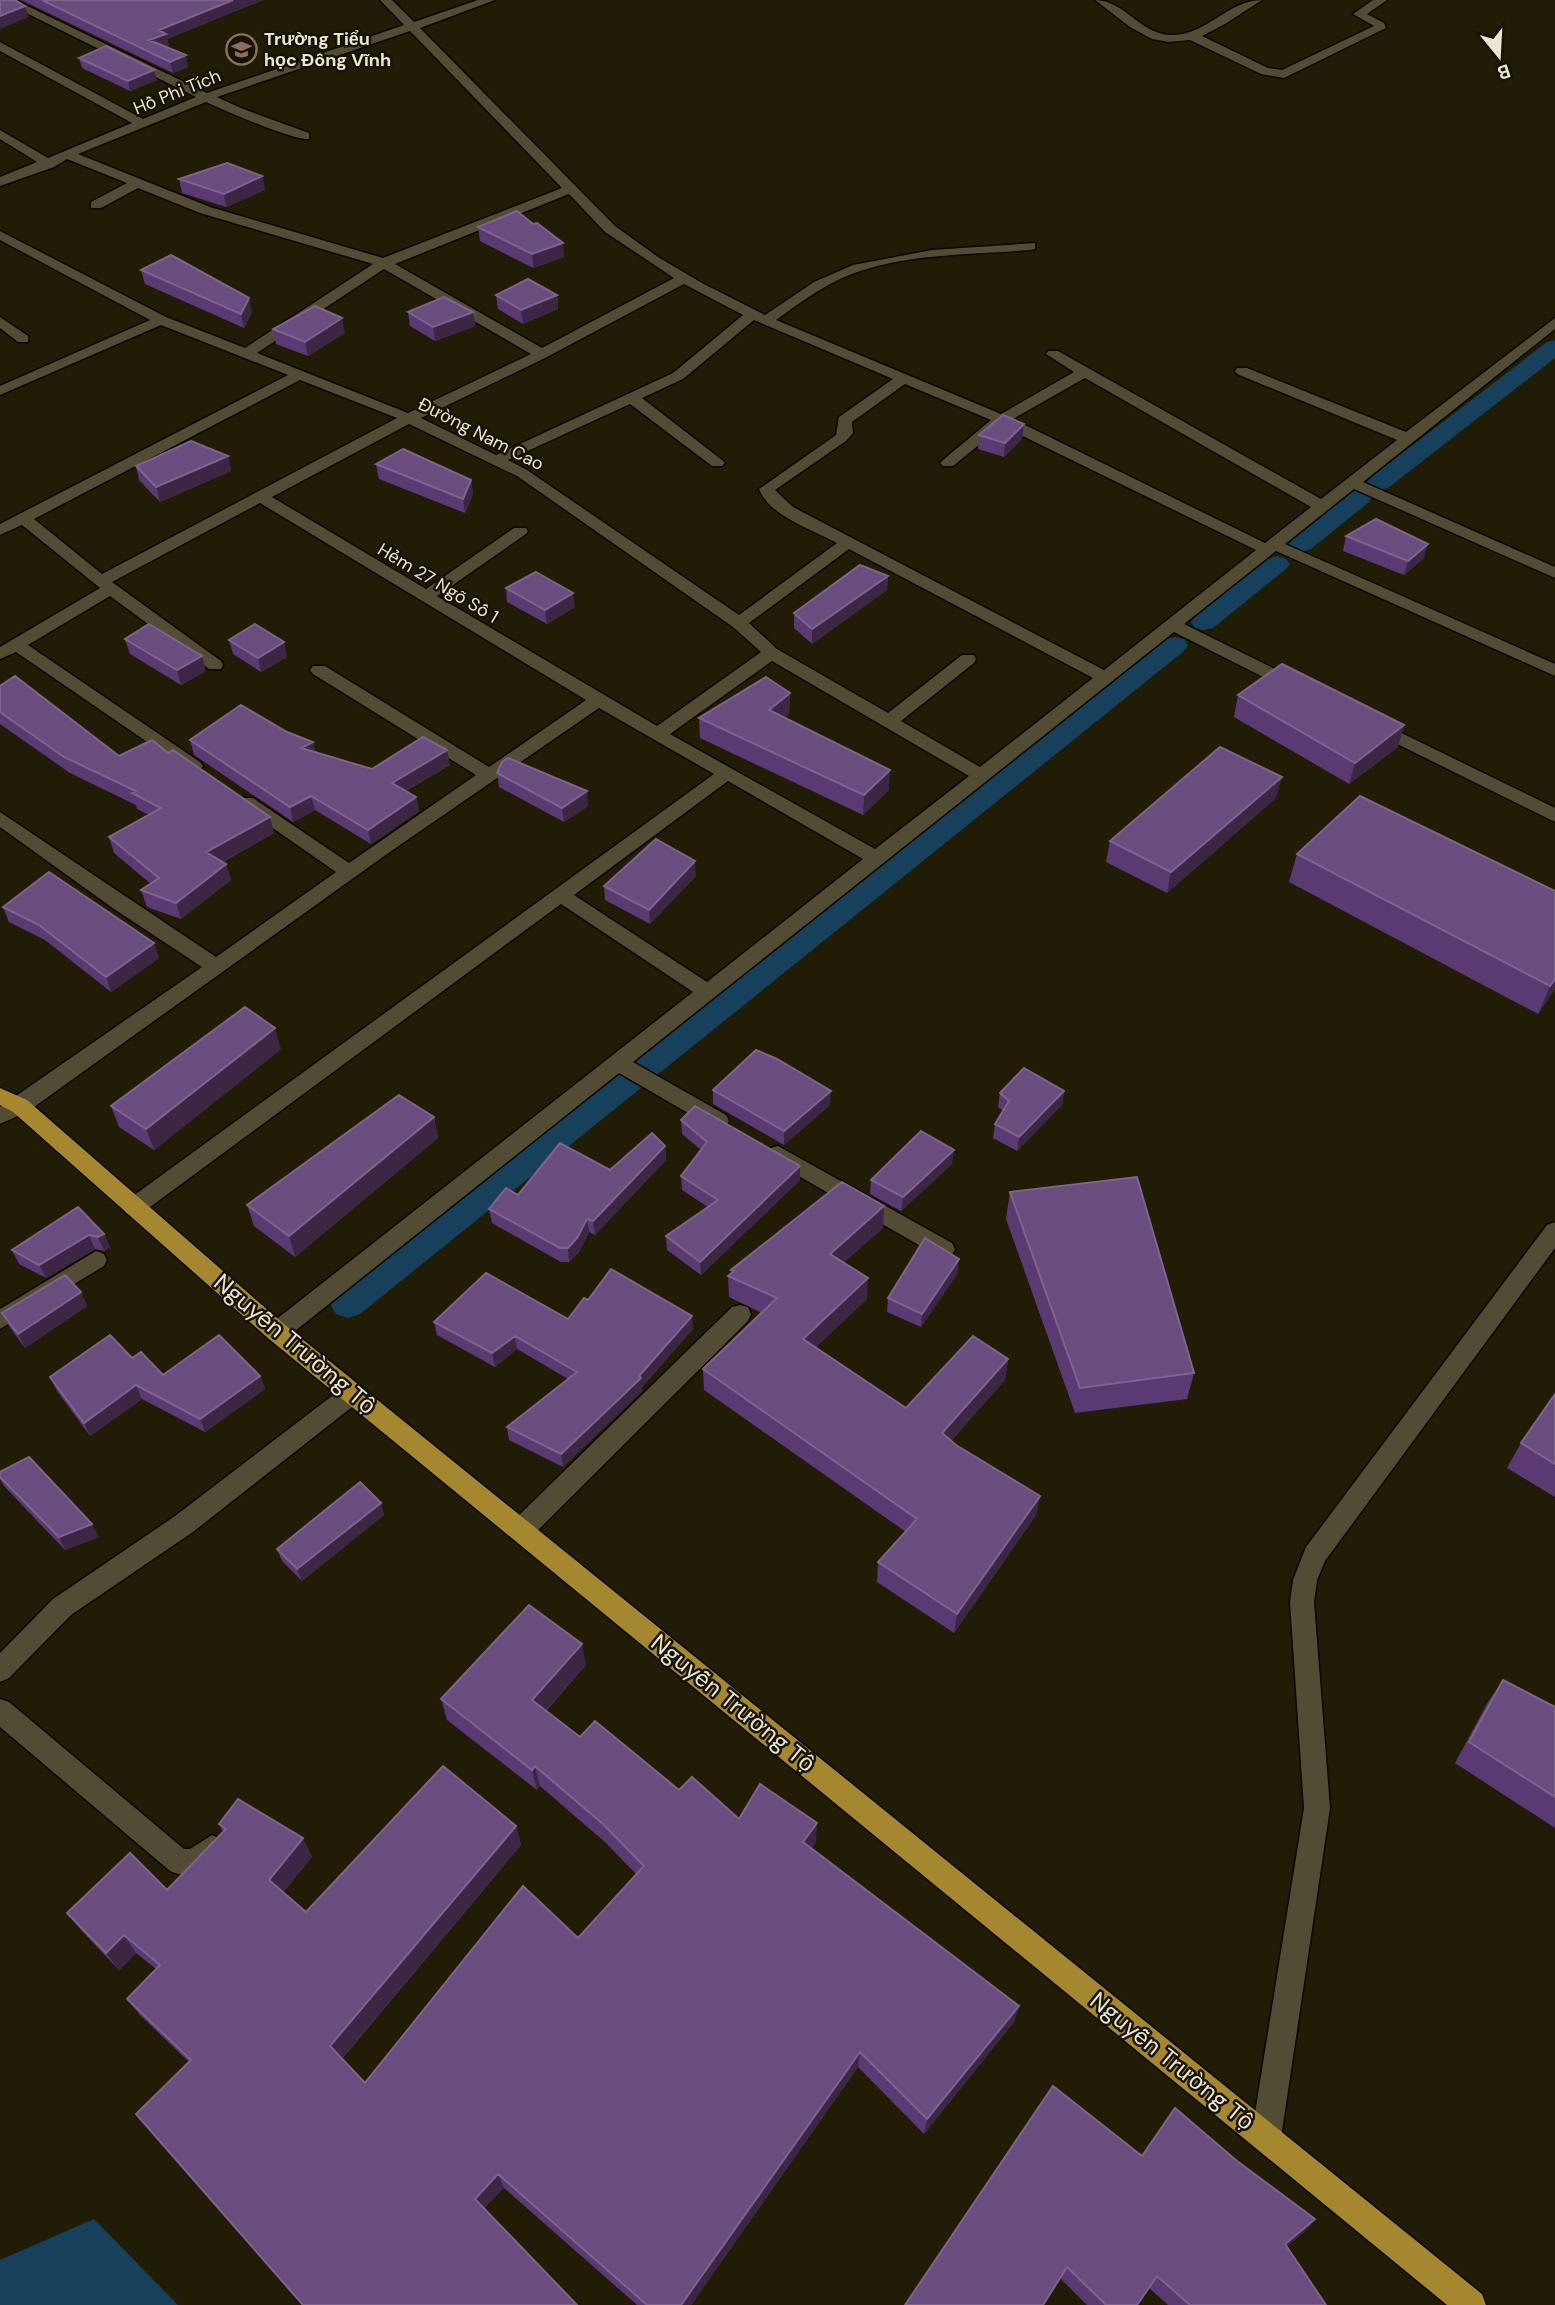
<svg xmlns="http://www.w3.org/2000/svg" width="1555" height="2305" font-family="'DM Sans',sans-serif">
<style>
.water{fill:#16405b}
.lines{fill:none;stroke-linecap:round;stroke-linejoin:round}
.canal{fill:#16405b;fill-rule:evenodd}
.minor-casing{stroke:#0b0600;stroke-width:3}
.major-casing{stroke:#0b0600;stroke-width:3}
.minor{fill:#514c33;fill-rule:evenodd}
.major{fill:#a4872e;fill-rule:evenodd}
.wall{fill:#5b3a74}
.shaded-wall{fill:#3d2643}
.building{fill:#6a4c7f;stroke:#7e648d;stroke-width:2}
.labels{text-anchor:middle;stroke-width:5;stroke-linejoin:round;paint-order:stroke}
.far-poi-label{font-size:18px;font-weight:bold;fill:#e9e6d7;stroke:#181300;text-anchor:start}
.far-street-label{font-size:18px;fill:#e9e6d7;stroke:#181300}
.near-street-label{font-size:24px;fill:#e9e6d7;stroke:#181300}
</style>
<rect width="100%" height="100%" fill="#211c05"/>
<path class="water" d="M94,2219L178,2305H0V2260Z"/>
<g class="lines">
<path class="canal" d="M1555,340V358L1388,488L1379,490L1370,488L1367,483L1370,478L1547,342Z
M1360,490L1369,492L1372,497L1369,502L1311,549L1302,552L1293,549L1289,544L1293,539L1351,492Z
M1277,556L1286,559L1290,564L1286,569L1213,628L1204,630L1195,628L1191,622L1195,616L1268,559Z
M1175,637L1184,639L1188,645L1184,651L360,1314L348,1318L336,1314L330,1304L336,1294L1166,639Z"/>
<defs>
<path id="minor" d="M0,0H15L207,93L404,25L380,0H392L414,22L478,0H495L420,28L615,226L658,257L702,283L765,315L814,282L853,265L932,250L1035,243V249L1030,250C968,255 898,253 840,279C817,290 797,305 776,320L1001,414L1074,372L1046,354L1048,351H1058L1321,499L1397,440L1237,374L1235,371L1237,368H1247L1406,432L1555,318V329L1363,482L1555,567V578L1354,489L1285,544L1555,664V676L1276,551L1184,624L1299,681L1302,685L1299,689H1287L1174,632L633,1062L726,1115L729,1121L726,1127L719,1129L712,1127L619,1073L285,1339L277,1341L269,1339L266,1332L269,1325L693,992L561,904L142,1213L134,1216L126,1213L123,1207L126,1201L714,774L599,708L387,854L27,1112L0,1124V1107L202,967L114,909L0,827V812L216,957L336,872L241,806L238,802L241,798H253L349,863L476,775L313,674L310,670L313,666H325L489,767L586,700L260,503L112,582L221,661L223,665L221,669H209L110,596L28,645L200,762L203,766L200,770H188L16,652L0,659V647L100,588L22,525L0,535V524L288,375L161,325L0,395V386L150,320L0,240V231L166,317L245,348L373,264L200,213L138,188L101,208H91V202L127,183L67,159L54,167L0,186V177L37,162L0,139V130L48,158L132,123L0,51V42L143,119L196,97ZM410,31L562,188L383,258L210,207L78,154L206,102C223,110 294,141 309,139V133C278,121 247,112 217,97ZM569,194L605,232L674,278L542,348L395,264ZM384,269L531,354L408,413L257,353ZM684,284L743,315L673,373L496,455L421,418L547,357ZM754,320L893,379L839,417L836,435L759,489C769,516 813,530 837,543L739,615L527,470L508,460L630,404L712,466H722L725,463L722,460L642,398L683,379ZM1085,378L1311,507L1265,543L1013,419ZM300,380L397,418L102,574L34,519ZM905,384L991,420L943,460L940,463L943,466H953L1002,426L1256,550L1104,670L793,507L775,490L846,441L853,433L852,422ZM409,424L517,476L733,627L761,652L657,726L437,596L526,534L528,531L526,528H514L426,589L272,497ZM849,549L1093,678L980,767L901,721L974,663L976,659L974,655H962L888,713L777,649L749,623ZM772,661L969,776L875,849L670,734ZM728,781L863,859L707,982L574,895Z
M1095,0C1125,0 1141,36 1173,35C1206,35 1229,0 1262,0L1225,24L1202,36L1268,68L1282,70L1374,26L1353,14L1373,0H1387L1367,14L1384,23L1386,28L1284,78L1261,74L1190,40L1169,42L1152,39L1130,27Z
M0,317L28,336V342H18L0,328Z
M1375,720L1555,808V822L1369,730L1366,726L1369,722Z
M778,1146L952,1243L955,1249L952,1255L944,1258L936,1255L771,1160L767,1154L771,1148Z
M1555,1222V1248L1325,1561L1317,1580L1314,1602L1330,1808L1281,2138L1276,2148L1266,2153L1256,2148L1251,2138L1304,1808L1290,1602L1293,1580L1306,1547L1547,1225Z
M96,1251L104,1254L107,1260L104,1266L0,1329V1309Z
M740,1305L748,1307L751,1314L748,1321L530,1538L521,1541L512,1538L509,1530L512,1522L732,1307Z
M353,1383L361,1386L364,1393L361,1400L193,1532L71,1615L9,1678L0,1682V1653L53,1599L175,1516L345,1386Z
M0,1699L9,1702L184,1849H190L212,1835L221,1839L225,1848C216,1871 192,1881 170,1871L0,1727Z"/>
<path id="major" d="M0,1088L27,1100L285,1325L1482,2294L1486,2305H1447L269,1339L13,1112L0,1105Z"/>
</defs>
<use href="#minor" class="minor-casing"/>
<use href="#major" class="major-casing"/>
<use href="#minor" class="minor"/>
<use href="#major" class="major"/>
</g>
<path class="wall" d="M21,0H263L167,39L169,45L165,47L188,67L173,73Z
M79,58L157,80L130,91L82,68Z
M262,176L265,190L226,207L182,193L179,179Z
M478,227L564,257L533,268L480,241Z
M141,270L252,312L244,328L145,284Z
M496,295H557L558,309L523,324L498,309Z
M408,312H473L475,326L435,341L410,326Z
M273,329L345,333L308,356L276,344Z
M1024,424L1022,439L1004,457L978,449L979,435Z
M228,456L231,471L160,502L139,480L136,466Z
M376,464L471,480L473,494L465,513L379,479Z
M1346,536L1424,558L1404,575L1343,551Z
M888,576L887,590L812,644L794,628V613Z
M506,588L575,607L547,624L507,602Z
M125,639L206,671L181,685L130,654Z
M229,640L287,657L261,672L233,654Z
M0,686L119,756L168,753L274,833L223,862L226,864L231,880L181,919L147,907L141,890L151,884L114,853L109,837L149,815L137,809L136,805L70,773L0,724Z
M790,693L789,714L784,718L889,790L863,815L700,738L699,718Z
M1238,695L1404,725L1398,747L1349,784L1234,717Z
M287,732L313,742L316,753L372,769L450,765L406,791L416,797L419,811L371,844L315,810L293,822L194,755L190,740Z
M497,773L588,806L564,822L499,787Z
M1276,798L1167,893L1106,862L1110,841Z
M1297,854L1555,891V989L1538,1014L1289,882Z
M696,876L650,924L605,900L604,886Z
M3,907L159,958L111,992L45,940L9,922Z
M281,1049L154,1150L119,1127L111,1106Z
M713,1090L830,1105L784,1145L713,1104Z
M1064,1091L1062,1105L1017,1151L993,1138L995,1124L1003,1111L998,1107L1000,1093Z
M434,1117L438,1138L295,1257L254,1226L247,1205Z
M681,1120L800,1180L701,1275L667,1250L666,1236L708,1207L682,1190L681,1176L701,1150L682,1134Z
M665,1146L666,1160L595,1235L589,1232L579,1252L569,1262H561L492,1223L489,1209L518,1195L610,1170Z
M952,1164L901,1211L870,1194L871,1180Z
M1010,1192L1194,1373L1187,1399L1075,1413L1006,1219Z
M78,1207L104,1234L110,1247L104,1251L95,1249L46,1278L19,1264L12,1250Z
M883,1228L843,1263L867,1299L816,1347L906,1408L1008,1359L1005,1380L951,1441L956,1445L1040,1496L1036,1515L954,1633L877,1582L878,1562L906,1532L704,1390L703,1369L762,1313L729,1297L728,1276L731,1274V1270Z
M958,1273L921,1327L887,1312L888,1298Z
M81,1292L87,1306L25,1348L9,1326L2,1313Z
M588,1300L693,1329L642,1387V1391L563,1467L509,1440L507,1427L568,1379L517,1349L495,1367L437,1335L434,1322L568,1319Z
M132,1358L163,1375L260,1376L265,1389L205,1432L142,1399L90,1436L57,1391L50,1377Z
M1555,1394V1497L1507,1468L1521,1443Z
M0,1472L99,1537L65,1550L4,1486L0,1479Z
M381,1503L384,1515L302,1581L282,1561L277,1549Z
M586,1665L546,1711L580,1737L679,1790L739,1819L816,1842L812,1848L1019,2006L1014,2022L924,2134L858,2067L691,2305H637L504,2188L189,2062L140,2015L127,1999L156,1969L136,1953L119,1970L81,1930L67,1913L167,1890L223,1832L219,1824L312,1857L283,1892L306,1912L516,1826L521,1845L342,2059L365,2083L578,1938L636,1874L606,1843L540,1786L537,1790L447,1720L441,1699Z
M1503,1680L1555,1707V1828L1455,1763L1488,1702Z
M1142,2156L1237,2161L1315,2219L1304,2232L1287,2246L1326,2305H1168L1149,2288L1137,2305H1087L1061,2279L905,2305Z"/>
<path class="shaded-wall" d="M233,0H263L167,39L169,45L152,52L149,40L159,30Z
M25,6L29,17L0,29V16Z
M186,55L188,67L173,73L170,62Z
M154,70L157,80L130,91L128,81Z
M262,176L265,190L226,207L224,194Z
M563,243L564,257L533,268L532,254Z
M557,295L558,309L523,324L521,310Z
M249,298L252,312L244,328L241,314Z
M473,312L475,326L435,341L433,327Z
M342,318L345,333L308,356L305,342Z
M1024,424L1022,439L1004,457L1005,443Z
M228,456L231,471L160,502L156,487Z
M471,480L473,494L465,513L463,499Z
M1428,544L1424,558L1404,575L1408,561Z
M888,576L887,590L812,644V629Z
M573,593L575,607L547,624L545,610Z
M284,642L287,657L261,672L258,658Z
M202,656L206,671L181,685L177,670Z
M790,693L789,714L769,731V710Z
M1404,725L1398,747L1349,784L1355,763Z
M313,742L317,756L301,748Z
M447,750L450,765L395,797L392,783Z
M890,770L889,790L863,815L864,795Z
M1282,777L1276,798L1167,893L1171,872Z
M587,791L588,806L564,822L562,808Z
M311,796L315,810L293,822L290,807Z
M416,797L419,811L371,844L368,830Z
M270,817L274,833L211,868L206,852Z
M695,861L696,876L650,924L649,910Z
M226,864L231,880L181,919L176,903Z
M154,943L159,958L111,992L106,977Z
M1555,979V989L1538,1014L1550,986Z
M275,1028L281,1049L154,1150L146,1129Z
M831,1091L830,1105L784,1145V1131Z
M1064,1091L1062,1105L1017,1151L1019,1137Z
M434,1117L438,1138L295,1257L289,1236Z
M665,1146L666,1160L595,1235L593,1221Z
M954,1150L952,1164L901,1211L903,1197Z
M800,1166V1180L701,1275L700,1262Z
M884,1206L883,1228L829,1276L830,1254Z
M587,1219L589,1232L579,1252L569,1262L568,1248Z
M104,1234L110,1247L104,1251L98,1237Z
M89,1235L95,1249L46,1278L39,1265Z
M959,1259L958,1273L921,1327L922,1314Z
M868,1278L867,1299L802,1360L803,1339Z
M81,1292L87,1306L25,1348L18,1334Z
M692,1316L693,1329L642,1387V1391L563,1467L561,1454L639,1376Z
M515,1336L517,1349L495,1367L492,1353Z
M1008,1359L1005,1380L940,1453L942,1433Z
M260,1376L265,1389L205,1432L200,1419Z
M136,1385L142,1399L90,1436L84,1423Z
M1040,1496L1036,1515L954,1633L957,1614Z
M381,1503L384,1515L302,1581L297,1569Z
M92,1524L99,1537L65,1550L59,1537Z
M582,1644L586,1665L536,1721L532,1700Z
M535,1766L540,1786L537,1790L532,1770Z
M817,1823L816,1842L802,1861L803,1842Z
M516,1826L521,1845L339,2062L330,2046Z
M303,1838L312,1857L279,1898L269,1880Z
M124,1935L136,1953L119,1970L106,1953Z
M1019,2006L1014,2022L924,2134L927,2119Z
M860,2052L858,2067L691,2305H681Z
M498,2174L504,2188L481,2212L475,2199Z
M1315,2219L1304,2232L1275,2257L1285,2244Z"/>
<path class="building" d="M0,0H15L25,6L0,16Z
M42,0H233L159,30L166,34L149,40L186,55L170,62Z
M106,46L154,70L128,81L79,58Z
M227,163L262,176L224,194L179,179Z
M517,211L533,224L537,223L563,243L532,254L478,227Z
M171,255L249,298L241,314L141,270Z
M528,279L557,295L521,310L496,295Z
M444,297L473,312L433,327L408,312Z
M315,306L342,318L305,342L273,329Z
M1003,415L1024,424L1005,443L979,435Z
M191,441L228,456L156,487L136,466Z
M403,449L471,480L463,499L376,464Z
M1376,519L1428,544L1408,561L1346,536Z
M860,565L888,576L812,629L794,613Z
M536,572L573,593L545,610L506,588Z
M149,624L202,656L177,670L125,639Z
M255,624L284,642L258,658L229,640Z
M1282,664L1404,725L1355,763L1238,695Z
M15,676L119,756L152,740L168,753L173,750L270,817L206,852L226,864L176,903L141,890L159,878L109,837L161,808L132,793L136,791L64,757L0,712V686Z
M766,677L790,693L769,710L890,770L864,795L699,718Z
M241,705L287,732L313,742L301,748L372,769L423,737L447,750L392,783L416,797L368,830L311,796L290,807L190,740Z
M1220,747L1282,777L1171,872L1110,841Z
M508,758L587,791L562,808L497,773L502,762Z
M1360,796L1555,891V979L1550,986L1297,854Z
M656,839L695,861L649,910L604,886Z
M49,872L154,943L106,977L39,925L3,907Z
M245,1007L275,1028L146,1129L111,1106Z
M756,1050L777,1059L831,1091L784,1131L713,1090Z
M1024,1068L1064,1091L1019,1137L995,1124L1009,1101L1000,1093Z
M399,1095L434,1117L289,1236L247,1205Z
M695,1106L800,1166L700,1262L666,1236L718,1200L681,1176L707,1142L681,1120Z
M921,1131L954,1150L903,1197L871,1180Z
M652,1133L665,1146L593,1221L587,1219L577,1238L568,1248H560L489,1209L506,1188L518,1195L560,1143L610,1170Z
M1137,1177L1194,1373L1080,1388L1010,1192Z
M842,1182L884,1206L830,1254L868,1278L803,1339L906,1408L973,1336L1008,1359L942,1433L956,1445L1040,1496L957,1614L878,1562L917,1519L703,1369L777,1298L728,1276L734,1271L731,1270Z
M78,1207L104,1234L98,1237L89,1235L39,1265L12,1250Z
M925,1238L959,1259L922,1314L888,1298Z
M611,1269L692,1316L639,1376L641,1378L561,1454L507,1427L577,1372L515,1336L492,1353L434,1322L486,1273L568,1319L584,1298L588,1300Z
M65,1275L81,1292L18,1334L2,1313Z
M110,1335L132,1358L141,1352L163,1375L219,1335L260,1376L200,1419L136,1385L84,1423L50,1377Z
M1555,1394V1464L1521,1443Z
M29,1457L92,1524L59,1537L0,1477V1472Z
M360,1482L381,1503L297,1569L277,1549Z
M529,1605L582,1644L532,1700L580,1737L595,1721L679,1790L692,1777L739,1819L760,1784L817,1823L803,1842L1019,2006L927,2119L860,2052L681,2305H647L498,2174L475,2199L577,2305H303L136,2114L191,2060L127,1999L160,1965L124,1935L106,1953L67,1913L130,1853L167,1890L226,1829L219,1824L238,1799L303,1838L269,1880L306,1912L443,1766L516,1826L330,2046L365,2083L523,1886L578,1938L644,1866L603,1824L535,1766L532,1770L441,1699Z
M1503,1680L1555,1707V1797L1469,1742Z
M1053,2086L1142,2156L1175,2108L1237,2161L1315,2219L1285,2244L1326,2305H1190L1157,2276L1137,2305H1106L1067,2267L1043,2305H905Z"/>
<defs>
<symbol id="school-ring" viewBox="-11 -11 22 22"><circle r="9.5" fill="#181300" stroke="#8d6e63" stroke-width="1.5"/><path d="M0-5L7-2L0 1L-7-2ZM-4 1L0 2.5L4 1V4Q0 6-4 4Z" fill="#8d6e63"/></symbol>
</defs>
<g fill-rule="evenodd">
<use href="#school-ring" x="224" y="32" width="35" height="35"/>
</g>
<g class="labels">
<g class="far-poi-label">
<text x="264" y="45">Trường Tiểu<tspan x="264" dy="21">học Đông Vĩnh</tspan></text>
</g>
<g class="far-street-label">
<text transform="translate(177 92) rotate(-22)" y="6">Hồ Phi Tích</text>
<text transform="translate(481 434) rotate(27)" y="6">Đường Nam Cao</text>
<text transform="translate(438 583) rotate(31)" y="6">Hẻm 27 Ngõ Số 1</text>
</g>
<g class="near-street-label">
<text transform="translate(295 1344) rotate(40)" y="8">Nguyễn Trường Tộ</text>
<text transform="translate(733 1703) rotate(39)" y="8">Nguyễn Trường Tộ</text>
<text transform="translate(1172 2061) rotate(39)" y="8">Nguyễn Trường Tộ</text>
</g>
</g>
<g transform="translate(1499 56) rotate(162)" stroke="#181300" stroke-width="5" paint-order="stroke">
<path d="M0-5L12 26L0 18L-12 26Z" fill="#e9e6d7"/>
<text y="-10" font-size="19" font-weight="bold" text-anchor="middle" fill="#e9e6d7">B</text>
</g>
</svg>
